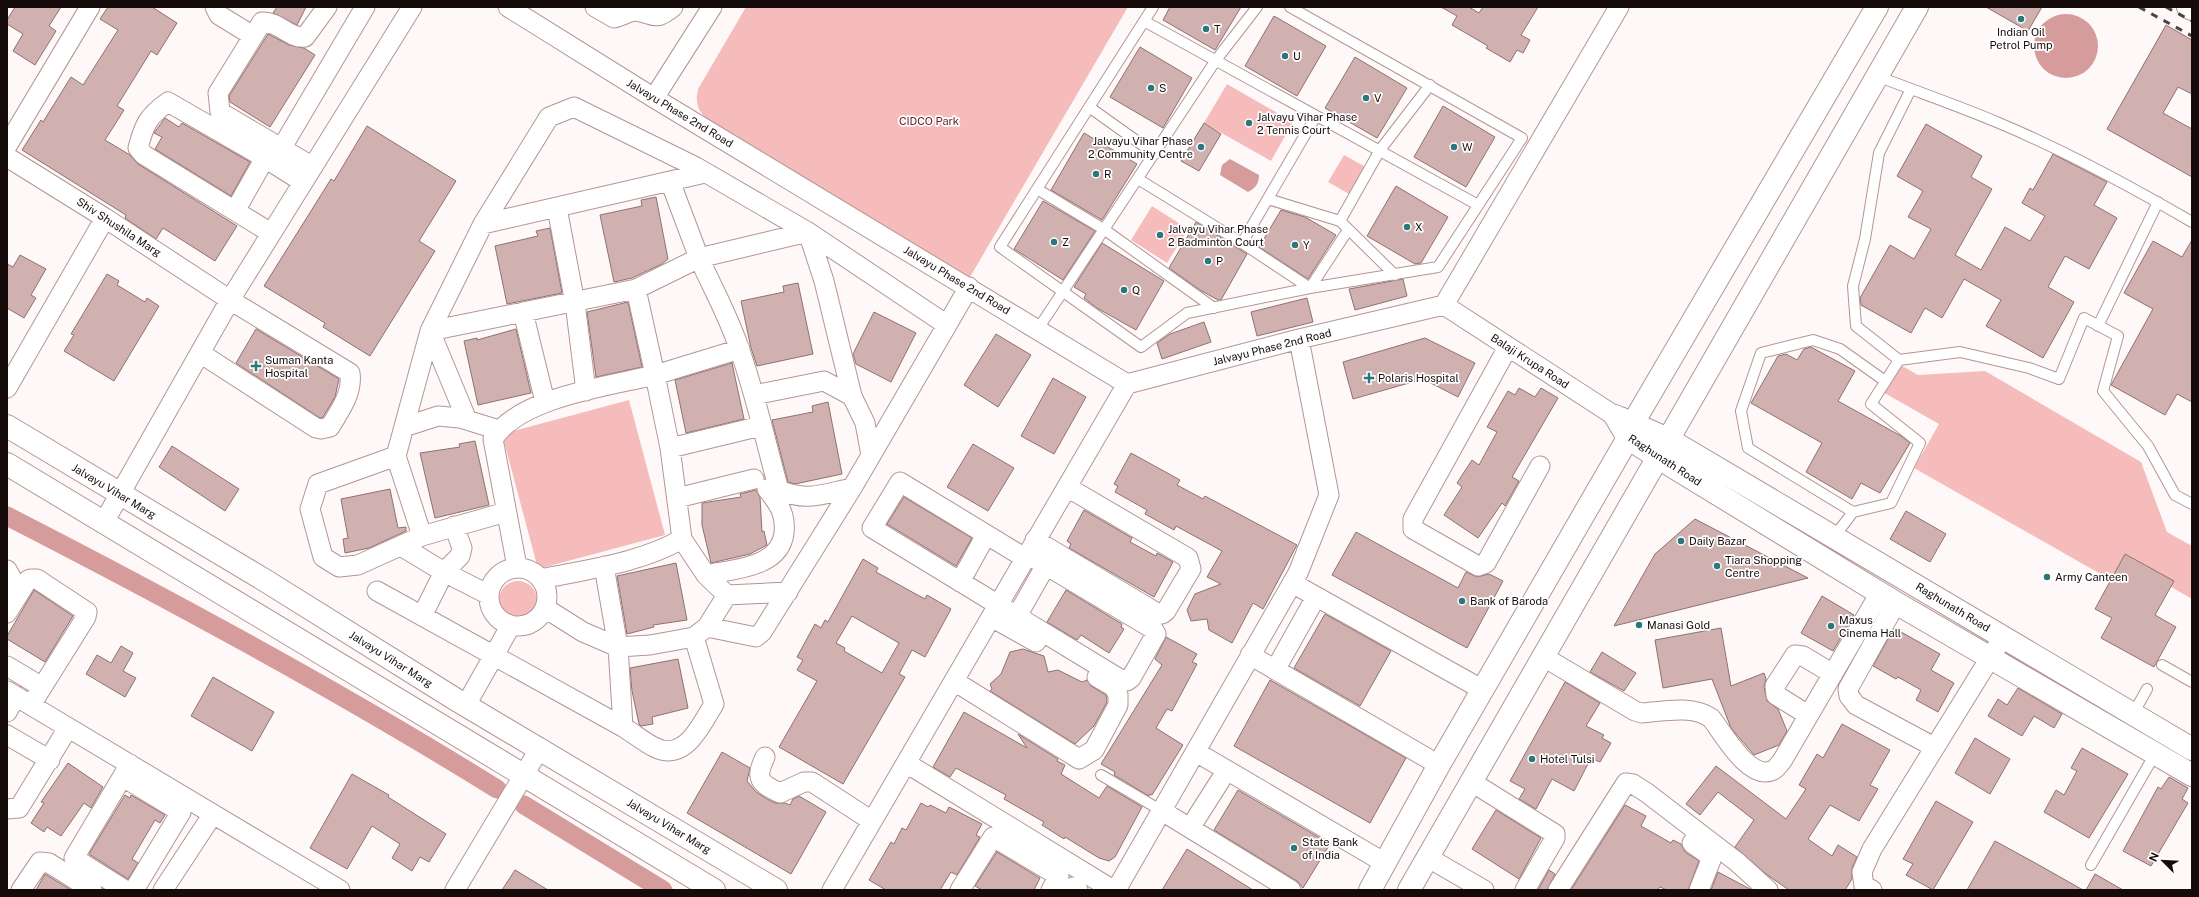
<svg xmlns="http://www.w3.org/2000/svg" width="2199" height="897" font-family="'Public Sans',sans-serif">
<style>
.green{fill:#f6bcbb}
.water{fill:#d69c9b}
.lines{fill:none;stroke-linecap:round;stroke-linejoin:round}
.stream{stroke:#d69c9b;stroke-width:5.5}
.canal{stroke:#d69c9b;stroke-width:19}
.building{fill:#d0b1b0;stroke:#8e7170;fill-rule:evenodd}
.service-casing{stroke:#b49594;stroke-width:12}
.minor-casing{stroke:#b49594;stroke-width:21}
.tertiary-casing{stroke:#b49594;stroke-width:24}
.secondary-casing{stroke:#b49594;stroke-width:24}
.service{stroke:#fff;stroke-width:10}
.minor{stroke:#fff;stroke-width:19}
.tertiary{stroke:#fff;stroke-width:22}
.secondary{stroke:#fff;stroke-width:22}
.rail{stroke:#4d4343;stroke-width:3;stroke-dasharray:7 7;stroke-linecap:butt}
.poi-dot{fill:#2d777b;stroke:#fff;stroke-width:1.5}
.labels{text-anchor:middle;stroke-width:3.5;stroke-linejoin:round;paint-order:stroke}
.poi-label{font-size:11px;fill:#160b0b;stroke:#fff;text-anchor:start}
.street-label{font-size:11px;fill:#160b0b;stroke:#fff}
.park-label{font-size:11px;fill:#6a2428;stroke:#fff}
</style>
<rect width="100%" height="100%" fill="#fff8f8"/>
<path class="green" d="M746,7H1128L970,277L712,125C700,112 694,107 698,89Z
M1227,84L1293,122L1271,161L1204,123Z
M1344,155L1373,171L1356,198L1328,182Z
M1152,206L1188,229L1167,263L1131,240Z
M1897,363L1918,375L1985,371L2141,462L2167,532L2192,546V599L2123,559L2111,580L1914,468L1939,424L1881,391Z
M629,400L665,535L538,569L502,434Z
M499 600a19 19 0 1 1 38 0a19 19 0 1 1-38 0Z"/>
<path class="water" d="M2034 46a32 32 0 1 1 64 0a32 32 0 1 1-64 0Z
M1230,159L1259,175C1259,183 1256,188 1248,192L1220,175L1222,165Z"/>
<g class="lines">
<path class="stream" d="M497,789L524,805"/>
<path class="canal" d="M7,516C173,601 338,690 497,789
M524,805L663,890"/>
</g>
<path class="building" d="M15,7H61L49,26L56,31L35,65L13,51L23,34L7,24V20Z
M108,7H152L177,23L157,55L151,51L117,106L124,110L105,140L130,155L138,164L237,226L215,261L163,228L156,239L125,218L126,215L22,150L41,120L43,122L71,77L83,85L118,30L100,19Z
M277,7H306L297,25L273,13Z
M1170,7H1241L1215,50L1163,20Z
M1441,7H1469L1479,13L1483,7H1538L1521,35L1530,40L1523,53L1517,50L1510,62L1486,48L1488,46L1452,25L1457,16Z
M1986,7H2042L2028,31Z
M1274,16L1326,46L1297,96L1245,66Z
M2166,25L2192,40V94L2178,87L2163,113L2192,129V177L2107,129Z
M268,34L289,45L304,48L315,55L270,127L230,102L229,96Z
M1140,47L1192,78L1163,128L1110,97Z
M1355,57L1407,88L1377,138L1325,108Z
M1443,106L1495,137L1466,187L1414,157Z
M165,118L179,127L182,123L250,162L231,196L155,149L162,137L154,133Z
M1204,123L1221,134L1199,171L1181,161Z
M1926,124L1982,156L1971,177L1992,189L1955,255L1981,270L2005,227L2030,241L2045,216L2022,203L2030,188L2033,190L2053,154L2107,182L2094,205L2117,218L2089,269L2065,256L2048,287L2074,302L2043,358L1986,326L2001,300L1964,279L1942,318L1925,308L1911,333L1861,305L1860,298L1890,245L1914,259L1931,229L1908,217L1923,191L1897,176Z
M367,126L456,181L419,241L435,251L370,356L323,327L325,323L264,286L331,179L334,181Z
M1084,133L1137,164L1102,220L1051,190Z
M1396,186L1448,217L1421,263L1415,264L1367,236Z
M656,197L668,259L662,264L632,278L614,282L600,215L642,206L641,200Z
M1043,201L1095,231L1063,280L1014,249Z
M1281,210L1305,217L1336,235L1308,279L1259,247Z
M1196,222L1247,254L1221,300H1218L1200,290L1169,268Z
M550,228L562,293L507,304L495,246L538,236L536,231Z
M2192,240V402L2177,394L2165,415L2111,385L2153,309L2124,293L2153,241L2182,257Z
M1102,243L1164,281L1136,330L1097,308L1084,298L1086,294L1074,287Z
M20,255L46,269L31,295L36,298L24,318L7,308V264L13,267Z
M107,274L119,281L117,285L145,302L147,298L159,306L114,381L64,351L74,335L71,334Z
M1403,279L1407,296L1355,310L1349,289Z
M798,283L813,354L757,366L751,348L741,301L784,292L783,286Z
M1307,298L1313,322L1257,336L1251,312Z
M628,302L642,367L596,377L587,312Z
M874,312L916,333L891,382L856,364L853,354Z
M1204,322L1211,342L1162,359L1157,343L1170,334Z
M256,329L339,379L335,397L323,417L320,418L236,363Z
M516,329L531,393L478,405L464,341L477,338V340Z
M996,334L1031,355L998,407L964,385Z
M1425,338L1475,363L1458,397L1423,379L1353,399L1343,362Z
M1811,347L1855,371L1838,401L1901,436L1910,443L1880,493L1861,483L1852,499L1806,472L1822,443L1751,403L1778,356L1786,354L1797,360L1804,349Z
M732,363L744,419L686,433L675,380Z
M1053,378L1086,397L1054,454L1021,436Z
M1519,388L1535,397L1541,388L1558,398L1512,477L1519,481L1505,506L1502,503L1478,538L1444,515L1462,487L1457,483L1472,460L1479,465L1497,432L1487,427L1508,391L1515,395Z
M828,402L842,474L795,484L788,482L772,420L813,412L812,406Z
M475,441L489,505L435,518L420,453L460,447L459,444Z
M973,444L1014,468L988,511L947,487Z
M172,446L239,489L225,511L159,467Z
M1131,453L1180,480L1177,485L1203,499L1205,496L1297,545L1263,609L1253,603L1232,643L1209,630L1207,619L1191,621L1187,610L1195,594L1221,584L1207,577L1222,551L1176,526L1174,530L1145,514L1147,510L1115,492L1118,486L1114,484Z
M390,489L398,528L406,527V531L369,548L345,553L343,539L348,538L341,499Z
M756,490L760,497L762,532L764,531L767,545L750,554L711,563L702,525V503L741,497L740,494Z
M904,497L972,538L956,566L887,524Z
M1084,510L1132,538L1130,542L1156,556L1157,553L1173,562L1154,597L1069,548L1071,544L1067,541Z
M1906,511L1946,534L1930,562L1890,539Z
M1695,519L1808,578L1614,626L1655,554Z
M1356,532L1458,588L1466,572L1477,577L1489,574L1503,581L1467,648L1332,575Z
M2125,554L2174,581L2155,615L2176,627L2154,667L2101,638L2112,618L2095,609Z
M863,559L878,568L876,572L912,592L925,599L927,595L951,609L925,657L912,650L899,674L905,677L843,784L779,747L817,681L797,670L803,660L797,657L815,624L821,628L825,620L828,622ZM852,616L899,643L882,673L844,651L845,648L836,643Z
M676,563L687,620L653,625L654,627L627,634L617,576Z
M34,590L73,616L45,662L7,639V636Z
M1066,590L1122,624L1121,627L1124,629L1109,653L1081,635L1077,640L1047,622Z
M1822,596L1854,615L1833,651L1801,633Z
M1325,614L1391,651L1360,706L1294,668Z
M1721,628L1731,686L1764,673L1766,679L1764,687L1767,701L1778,709L1787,731L1779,745L1754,755L1731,728L1712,679L1663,688L1655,640Z
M1894,628L1940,654L1931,670L1954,683L1938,712L1916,700L1921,690L1898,677L1896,679L1873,666Z
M1166,637L1197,654L1192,662L1197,664L1172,711L1167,709L1156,728L1183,745L1152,795L1150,794L1149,796L1114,775L1115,772L1101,764L1162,665L1155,659Z
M121,646L133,653L123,671L136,678L125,697L86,674L97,655L111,663Z
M1023,649L1044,656L1048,672L1058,670L1082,682L1087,680L1091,686L1106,695L1107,702L1094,726L1075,744L990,691L992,689L990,684L1001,674L1010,652Z
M1602,652L1636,673L1624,691L1590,672Z
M678,659L688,708L652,717L653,724L641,726L639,724L632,691L630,668Z
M213,677L274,712L252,751L191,716Z
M1270,680L1406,758L1370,823L1234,746Z
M1565,682L1600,703L1586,726L1604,735L1602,738L1611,743L1600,762L1591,758L1574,791L1552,779L1536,809L1519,799L1525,789L1510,781Z
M2018,688L2062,714L2054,728L2034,716L2022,736L1988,716L1998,699L2007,705Z
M964,712L1027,748L1018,734L1058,759L1057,761L1065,765L1061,774L1099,798L1107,786L1142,807L1115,857L1109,861L1099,858L1065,837L1064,839L1042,825L1044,822L1004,799L1006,795L956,768L950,777L933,767Z
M1842,724L1890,750L1870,785L1878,789L1859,821L1830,805L1808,839L1832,856L1838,845L1857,857L1852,868V879L1845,890H1789L1766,874L1735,847L1754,820L1718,792L1700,815L1686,804L1716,766L1786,819L1806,789L1799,785L1817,754L1823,758Z
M1975,738L2010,759L1990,794L1955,773Z
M2082,748L2128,774L2089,838L2044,812L2056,790L2064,795L2077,771L2071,768Z
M722,752L750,768L747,781L756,792L767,799L775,803H785L790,805L793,799L799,796L826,812L791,874L687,813Z
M68,763L103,787L91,808L84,803L61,836L47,827L44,832L31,823L44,803L41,802Z
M352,774L389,795L388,797L446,834L429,862L420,857L412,871L392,858L400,844L372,826L347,869L310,848Z
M2169,777L2188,788L2182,799L2188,803L2151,866L2123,851L2158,787L2161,789Z
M1238,790L1330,844L1303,888L1297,881L1214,830Z
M125,795L130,798L131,795L165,815L160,823L155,820L132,859L138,863L128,879L89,854Z
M1936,801L1973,822L1933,890L1906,875L1913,864L1903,859Z
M921,803L928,807L930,805L946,813L949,807L982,824L976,835L980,837L957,875L951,872L940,890H886L869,880L891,842L894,844L902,828L906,830Z
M1625,805L1646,816L1641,826L1671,843L1673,840L1681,844L1685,852L1699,861L1688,890H1667L1660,887L1657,890H1571Z
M1496,810L1541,838L1519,879L1472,849Z
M1995,841L2037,864L2083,890H1967Z
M1187,849L1253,890H1162Z
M997,852L1040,878L1034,890H982L975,886Z
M515,870L548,890H502Z
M1549,870L1555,874L1547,890H1538Z
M1718,872L1750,889L1752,890H1711Z
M45,874L71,890H36Z
M2095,874L2123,890H2086Z"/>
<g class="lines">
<defs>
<path id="service" d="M1153,7L1000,247L1141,347L1187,313L1310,288L1438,267L1522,138L1290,7
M1144,21L1478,205
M1877,76C1918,92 1959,106 1999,123C2066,151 2130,186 2192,222
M1089,107L1155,154
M1138,179L1242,243L1310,288L1348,230
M1037,189L1105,230L1214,308
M1268,199L1340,221
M1242,243L1316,116
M1395,275L1340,221L1380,150L1430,85
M2098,326L2158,202
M1038,329L1216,60L1257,7
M1899,360L1960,352L2029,368L2059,379L2084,318L2118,336L2103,391L2148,446L2175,495L2192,504
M1853,512L1748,448L1741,411L1761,353L1813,340L1840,349L1885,381
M1834,537L1853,512L1891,503L1920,443L1871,404L1899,360L1856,326L1853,286L1865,239L1879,153L1911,89
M2162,665L2192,682
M2133,714L2147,689
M1101,775L1162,811
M2091,865L2155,754"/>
<path id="minor" d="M215,7L219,15L253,36
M508,7L654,98L1127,384L1299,339L1444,305
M595,7L614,18C620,17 630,11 635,11C655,13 653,23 673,7
M654,98L712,7
M7,146L90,7
M281,149L365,7
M7,157L105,218L230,300L350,373C353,393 340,410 330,427L321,429L316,428L200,353
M313,167L220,112L218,93L262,22C279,21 289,39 305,37L327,7
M670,181L699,258L808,232L824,281L852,396
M557,208L575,303L586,391
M235,211L265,158
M483,224L705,173
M271,233L144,155L138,148C144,125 148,116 168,102L265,158L303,182
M636,289L655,375L740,349
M1444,305L1619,7
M1444,305L1615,416
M523,312L545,402
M947,325L969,287
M1508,347L1413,519V529L1478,566L1486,563L1540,466
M7,388L105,218
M754,395L824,381L852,396L865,423L871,455
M467,420L430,331L636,289L699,258C713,289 730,319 740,351C756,396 766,444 779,490C807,502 823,494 852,488
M404,427L438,416L460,418L499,430
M670,448L761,426
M396,456L422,536
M677,498L754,479
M506,512L422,536L358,565L339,567L323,557L310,509L318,484L396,456L430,331L483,224L549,117L574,107L696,167L808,232L947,325L852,488L762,632L756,637L707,627
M104,522L230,300L412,7
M682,539L706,575L727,595L788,592
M1035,540L1157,613L1162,614L1166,611L1191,569L1188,558L1067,487
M401,546L444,572L489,595
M1025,558L900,482L872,528L1120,679L1127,681L1131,678L1156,634L1153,629L1027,554
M604,566L618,647L623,727
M517,567L493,439C520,397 609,386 655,375L670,448L682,539C640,563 589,569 541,579
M489 597a29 29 0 1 1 58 0a29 29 0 1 1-58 0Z
M7,570L11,577L7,586
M706,575C733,569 780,568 784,533C786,514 779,504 767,489
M960,582L986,535
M1292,583L1483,690
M377,591L623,727C633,733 644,742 654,747C685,763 701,725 714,704L694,637
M1896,603L1848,689L1849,696L1856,705L1934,747
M545,608L583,632L618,647L650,645L694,637L707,627L727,595
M7,613L27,581L30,579H37L87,612L86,617L31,705
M422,616L444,572L460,556L462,548L454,526
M1017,616L1046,565
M991,617L1036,642
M1250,655L1439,765
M1542,656L1635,711L1642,713C1664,711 1693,705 1711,718C1723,733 1748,779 1771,771C1776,770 1779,764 1782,761L1880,593
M7,666L42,687
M1275,670L1316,597
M954,681L1079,759L1094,750L1118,705V695L1114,687L1097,677
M7,691L340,890
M466,705L511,625
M7,712L16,696
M1808,715L1776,695L1775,686L1795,655L1803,656L1833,674
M7,735L50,760
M1196,752L1385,863
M765,757C755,779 759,783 780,793L804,782H812L872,821
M906,763L1113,890
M123,777L181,812L134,890
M1470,781L1555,834V838L1525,890
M7,809L19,808L68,728
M1162,811L1291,890
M1190,828L1227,770
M1692,843L1710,856L1711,860L1699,890
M1427,857L1484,890
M21,890L40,862L49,863L92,890
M125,890L74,858L130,764
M163,890L213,814
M455,890L540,748
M832,890L1127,384
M960,890L993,837L1059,876L1051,890
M1072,890L1073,887L1078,890
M1116,890L1298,573L1329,495L1299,339
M1558,890L1626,783L1633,784L1647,793L1737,862L1768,890
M1872,890L1864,886L1862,872L1872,849L2003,637"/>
<path id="tertiary" d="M2188,7L2192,9"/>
<path id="secondary" d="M1615,416L1628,438L1657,457L1896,603L2192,775
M1620,418L1668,439L2192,749
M7,426L266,581L455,699L776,890
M7,464L714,890
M1370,890L1439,765L1628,438L1633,423L1877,7
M1409,890L1917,7"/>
</defs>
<use href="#service" class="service-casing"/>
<use href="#minor" class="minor-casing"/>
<use href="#tertiary" class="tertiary-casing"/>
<use href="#secondary" class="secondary-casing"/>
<use href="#service" class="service"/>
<use href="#minor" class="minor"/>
<use href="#tertiary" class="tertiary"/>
<use href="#secondary" class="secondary"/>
<path class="rail" d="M2139,7L2192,36
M2166,7L2192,21"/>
</g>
<g class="poi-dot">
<circle cx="2021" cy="19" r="4"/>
<circle cx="1206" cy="29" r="4"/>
<circle cx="1285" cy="56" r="4"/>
<circle cx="1151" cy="88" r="4"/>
<circle cx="1366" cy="98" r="4"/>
<circle cx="1249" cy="123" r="4"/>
<circle cx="1201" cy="147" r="4"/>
<circle cx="1454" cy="147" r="4"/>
<circle cx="1096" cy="174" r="4"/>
<circle cx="1407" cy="227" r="4"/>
<circle cx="1160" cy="235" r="4"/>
<circle cx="1054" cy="242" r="4"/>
<circle cx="1295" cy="245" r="4"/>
<circle cx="1208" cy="261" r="4"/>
<circle cx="1124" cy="290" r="4"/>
<path d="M254 360h4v4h4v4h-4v4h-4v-4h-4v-4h4z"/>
<path d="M1367 372h4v4h4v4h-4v4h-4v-4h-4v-4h4z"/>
<circle cx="1681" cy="541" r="4"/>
<circle cx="1717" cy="566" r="4"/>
<circle cx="2047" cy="577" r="4"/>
<circle cx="1462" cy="601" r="4"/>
<circle cx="1639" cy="625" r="4"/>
<circle cx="1831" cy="626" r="4"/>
<circle cx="1532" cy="759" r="4"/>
<circle cx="1294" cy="848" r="4"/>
</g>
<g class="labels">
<g class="poi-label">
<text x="1214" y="33">T</text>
<text x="2021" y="36" text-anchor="middle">Indian Oil<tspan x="2021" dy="13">Petrol Pump</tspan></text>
<text x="1293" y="60">U</text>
<text x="1159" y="92">S</text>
<text x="1374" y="102">V</text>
<text x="1257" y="121">Jalvayu Vihar Phase<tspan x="1257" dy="13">2 Tennis Court</tspan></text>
<text x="1193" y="145" text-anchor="end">Jalvayu Vihar Phase<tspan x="1193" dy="13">2 Community Centre</tspan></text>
<text x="1462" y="151">W</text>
<text x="1104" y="178">R</text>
<text x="1415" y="231">X</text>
<text x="1168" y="233">Jalvayu Vihar Phase<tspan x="1168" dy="13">2 Badminton Court</tspan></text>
<text x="1062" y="246">Z</text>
<text x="1303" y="249">Y</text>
<text x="1216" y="265">P</text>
<text x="1132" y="294">Q</text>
<text x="265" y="364">Suman Kanta<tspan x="265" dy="13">Hospital</tspan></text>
<text x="1378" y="382">Polaris Hospital</text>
<text x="1689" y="545">Daily Bazar</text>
<text x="1725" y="564">Tiara Shopping<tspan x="1725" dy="13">Centre</tspan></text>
<text x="2055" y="581">Army Canteen</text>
<text x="1470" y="605">Bank of Baroda</text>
<text x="1839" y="624">Maxus<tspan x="1839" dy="13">Cinema Hall</tspan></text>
<text x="1647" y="629">Manasi Gold</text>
<text x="1540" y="763">Hotel Tulsi</text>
<text x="1302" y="846">State Bank<tspan x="1302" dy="13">of India</tspan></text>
</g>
<g class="street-label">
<text transform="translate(680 113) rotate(31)" y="4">Jalvayu Phase 2nd Road</text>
<text transform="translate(119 227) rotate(33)" y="4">Shiv Shushila Marg</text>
<text transform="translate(957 280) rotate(31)" y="4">Jalvayu Phase 2nd Road</text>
<text transform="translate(1272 347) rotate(-14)" y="4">Jalvayu Phase 2nd Road</text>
<text transform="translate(1530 361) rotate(33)" y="4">Balaji Krupa Road</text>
<text transform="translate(1665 460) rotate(33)" y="4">Raghunath Road</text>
<text transform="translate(114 491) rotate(31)" y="4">Jalvayu Vihar Marg</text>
<text transform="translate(1953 607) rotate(31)" y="4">Raghunath Road</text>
<text transform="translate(391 659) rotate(32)" y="4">Jalvayu Vihar Marg</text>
<text transform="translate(669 826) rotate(31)" y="4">Jalvayu Vihar Marg</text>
</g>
<g class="park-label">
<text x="929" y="125">CIDCO Park</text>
</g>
</g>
<rect width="2199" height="897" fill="none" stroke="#160b0b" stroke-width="16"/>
<g transform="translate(2163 861) rotate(294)" stroke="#ffffff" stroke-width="3" paint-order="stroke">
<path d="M0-3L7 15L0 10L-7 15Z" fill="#160b0b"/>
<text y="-6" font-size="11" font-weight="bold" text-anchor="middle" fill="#160b0b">N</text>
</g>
</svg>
